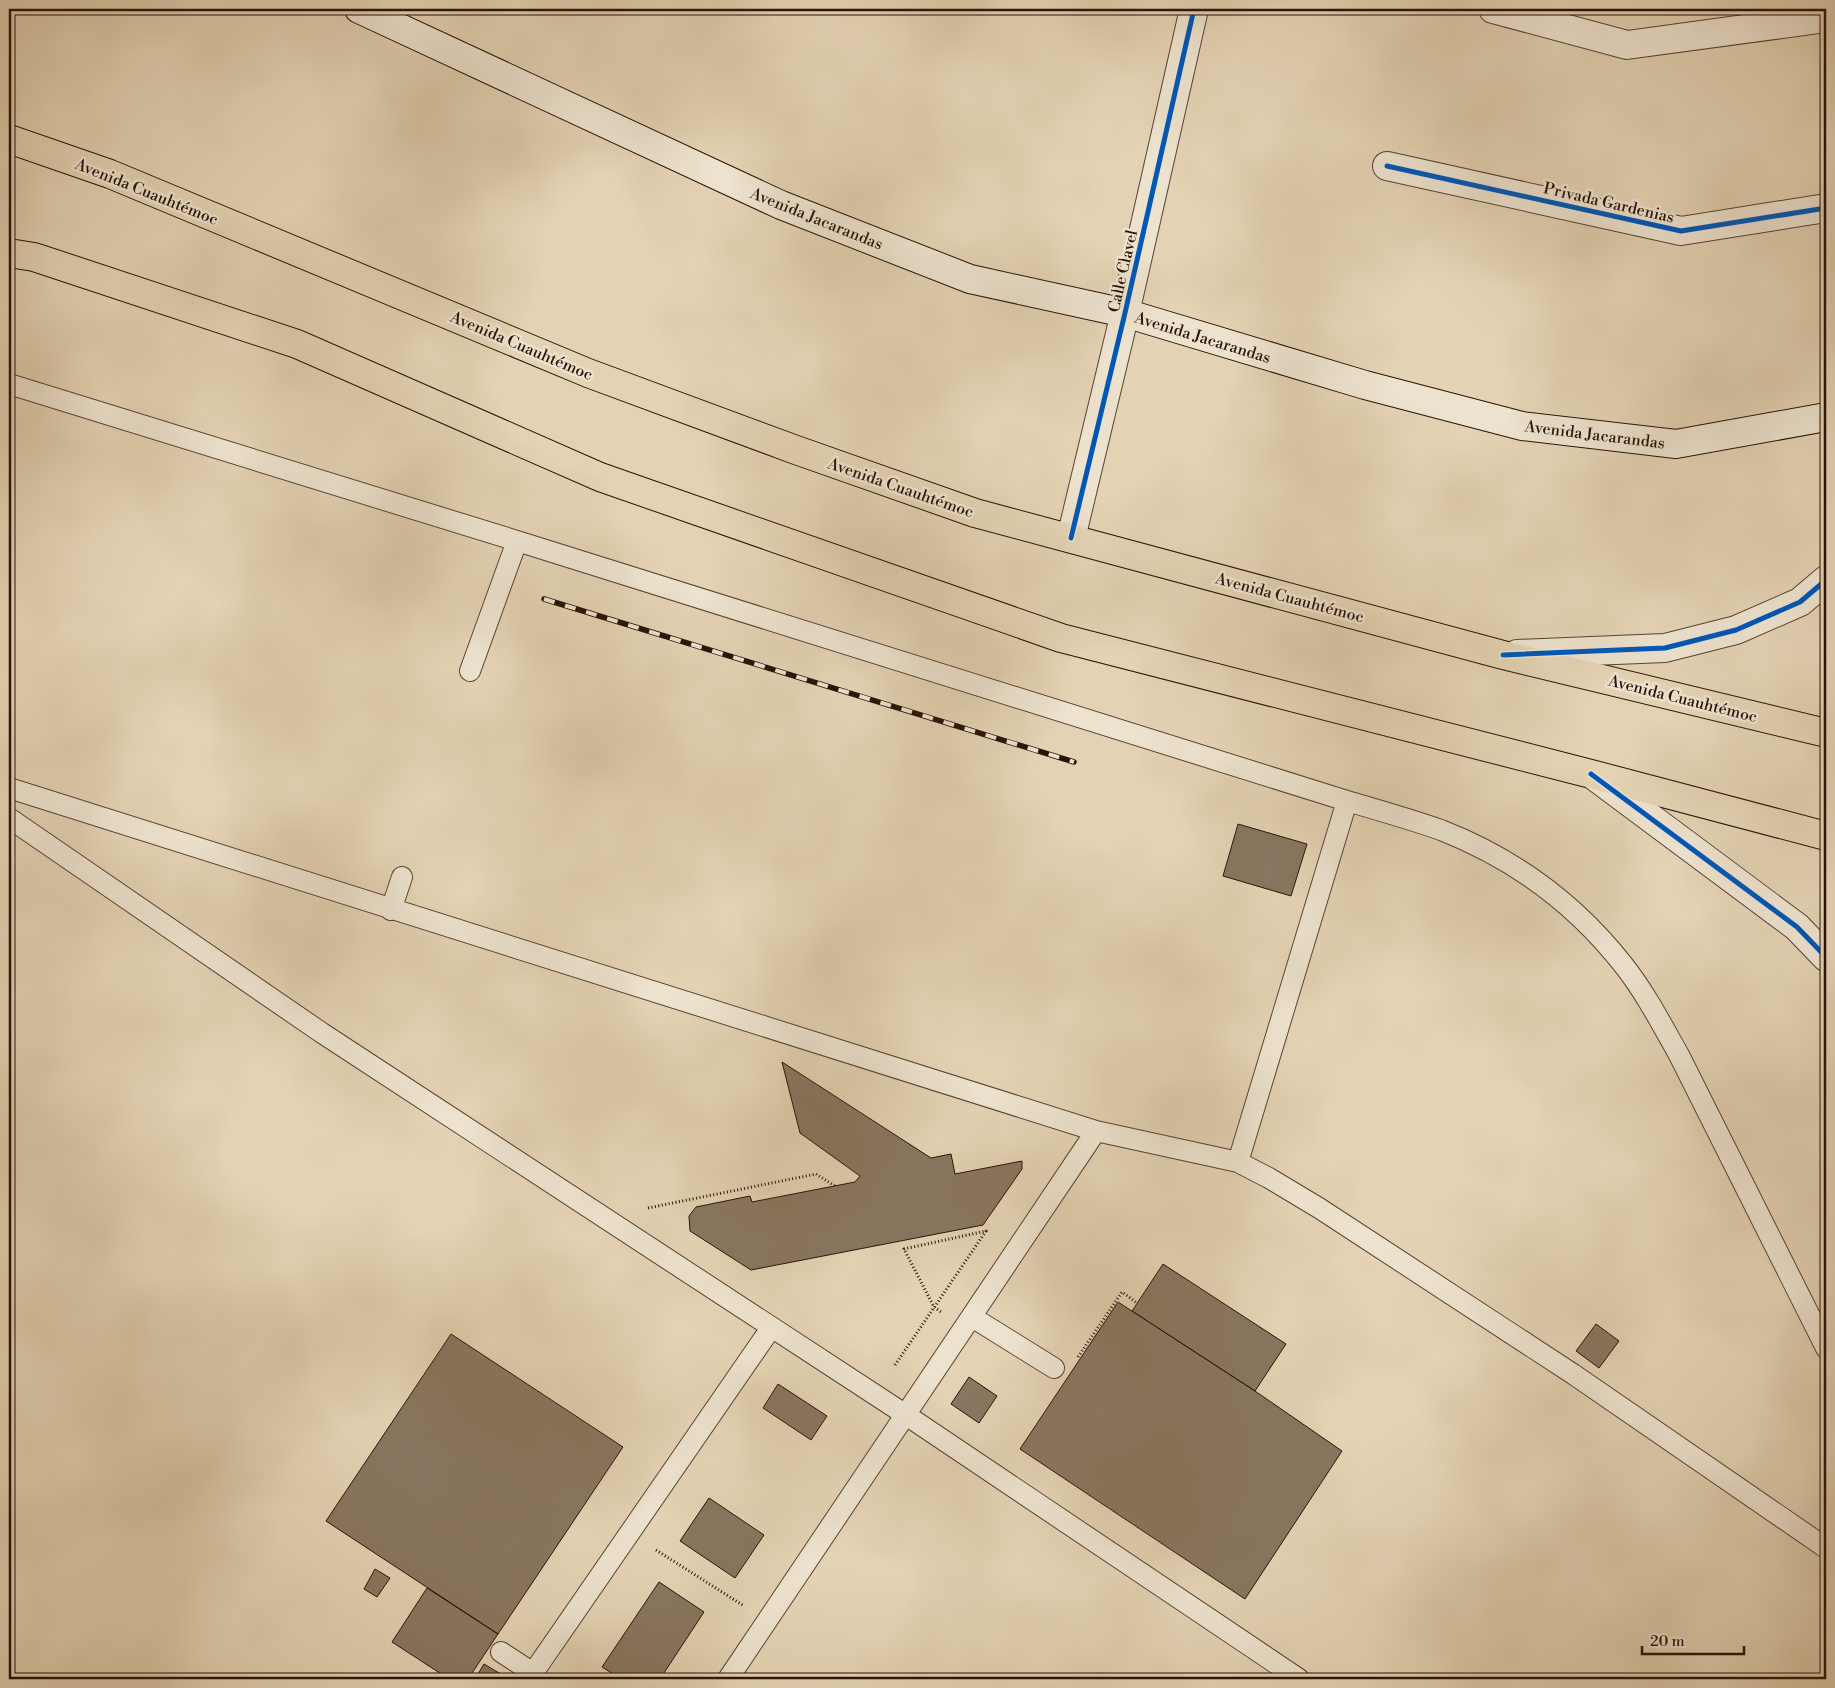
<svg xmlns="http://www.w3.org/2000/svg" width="1835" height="1688" font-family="'Libre Bodoni',serif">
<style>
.building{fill:#897660;stroke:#281307}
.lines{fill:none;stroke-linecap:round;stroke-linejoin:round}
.service-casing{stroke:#574332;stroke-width:22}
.minor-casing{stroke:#574332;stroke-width:30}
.secondary-casing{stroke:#281307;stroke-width:30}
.primary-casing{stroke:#281307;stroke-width:30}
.path{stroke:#281307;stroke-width:3;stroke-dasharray:1 2.5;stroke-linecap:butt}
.service{stroke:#ede2ce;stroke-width:20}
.minor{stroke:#ede2ce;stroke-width:28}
.secondary{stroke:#ede2ce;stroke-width:28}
.primary{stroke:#e3d2b3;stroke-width:28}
.rail-casing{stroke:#281307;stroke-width:5.5}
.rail{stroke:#ede2ce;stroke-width:4;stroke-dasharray:11;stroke-linecap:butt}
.cycleway-casing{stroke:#ede2ce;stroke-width:8}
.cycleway{stroke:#0057b8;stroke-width:5}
.labels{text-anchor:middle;stroke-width:5;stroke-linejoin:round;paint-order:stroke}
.street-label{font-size:16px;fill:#281307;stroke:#ede2ce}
</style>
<rect width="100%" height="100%" fill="#e3d2b3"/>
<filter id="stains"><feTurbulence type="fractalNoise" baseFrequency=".004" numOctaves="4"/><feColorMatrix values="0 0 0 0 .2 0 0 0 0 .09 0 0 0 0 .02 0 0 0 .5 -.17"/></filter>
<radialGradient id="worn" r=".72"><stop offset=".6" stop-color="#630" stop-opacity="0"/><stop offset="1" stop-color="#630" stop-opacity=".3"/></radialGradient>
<path class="building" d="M1238,824L1307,844L1291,896L1223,876Z
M782,1062L931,1158L951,1154L955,1174L1022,1161V1169L983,1225L751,1270L690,1231L689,1216L696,1207L750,1196L752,1202L855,1182L860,1176L800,1133Z
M1163,1264L1286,1344L1255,1391L1132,1311Z
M1118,1302L1255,1391L1342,1451L1245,1599L1020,1449Z
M1596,1324L1619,1341L1599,1368L1576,1351Z
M451,1334L623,1447L498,1634L326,1521Z
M969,1377L997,1396L979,1423L951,1404Z
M778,1384L827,1416L811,1440L763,1408Z
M709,1498L764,1535L735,1578L680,1541Z
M375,1569L390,1578L377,1597L364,1589Z
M659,1582L704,1612L660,1679H621L602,1667Z
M427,1588L498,1634L468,1679H449L392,1642Z
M484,1664L509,1679H475Z"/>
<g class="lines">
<defs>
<path id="service" d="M9,384L517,541L1347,801C1378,810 1410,819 1441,830C1515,859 1577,905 1625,967C1646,994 1662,1025 1679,1055L1826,1348
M470,671L517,541
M9,788L1096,1131L728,1679
M9,818L322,1033L906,1415L1299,1679
M391,910L402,877
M1096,1131L1238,1162L1269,1178L1319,1208L1573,1374L1826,1548
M1238,1162L1347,801
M972,1317L1054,1368
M501,1652L533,1673
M536,1679L533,1673L771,1328"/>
<path id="minor" d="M1493,9L1627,45L1826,18
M1387,166L1681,231L1826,208
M1071,538L1125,313L1194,9
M1517,654L1665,648L1736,630L1800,602L1826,580
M1593,775L1797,927L1826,957"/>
<path id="secondary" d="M359,9L781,205L970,279L1125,313L1365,385L1522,426L1676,444L1826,417"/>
<path id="primary" d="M9,139L110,174L588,373L796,450L975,513L1503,655L1826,733
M9,253L34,257L297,344L600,477L1061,638L1591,774L1826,836"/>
</defs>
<use href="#service" class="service-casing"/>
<use href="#minor" class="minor-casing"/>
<use href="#secondary" class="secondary-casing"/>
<use href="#primary" class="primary-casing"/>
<path class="path" d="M9,863L14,855
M648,1208L816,1174L835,1186
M1078,1357L1122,1292L1137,1303
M895,1365L986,1231L904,1249L934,1307L941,1312
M656,1550L744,1606"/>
<use href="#service" class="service"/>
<use href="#minor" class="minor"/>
<use href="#secondary" class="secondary"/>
<use href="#primary" class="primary"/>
<defs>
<path id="rail" d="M544,599L1074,762"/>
</defs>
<use href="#rail" class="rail-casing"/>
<use href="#rail" class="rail"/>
<defs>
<path id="cycleway" d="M1387,166L1681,231L1826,208
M1071,538L1125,313L1194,9
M1503,655L1665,648L1736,630L1800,602L1826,580
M1591,774L1797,927L1826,957"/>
</defs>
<use href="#cycleway" class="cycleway-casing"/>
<use href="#cycleway" class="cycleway"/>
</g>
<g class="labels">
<g class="street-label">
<text transform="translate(147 191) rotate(22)" y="6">Avenida Cuauhtémoc</text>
<text transform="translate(1609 202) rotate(13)" y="6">Privada Gardenias</text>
<text transform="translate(817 218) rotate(22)" y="6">Avenida Jacarandas</text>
<text transform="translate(1122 271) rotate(-77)" y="6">Calle Clavel</text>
<text transform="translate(1203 337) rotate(17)" y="6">Avenida Jacarandas</text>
<text transform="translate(522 345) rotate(23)" y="6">Avenida Cuauhtémoc</text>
<text transform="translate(1595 434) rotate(7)" y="6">Avenida Jacarandas</text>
<text transform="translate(901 487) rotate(19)" y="6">Avenida Cuauhtémoc</text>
<text transform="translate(1290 597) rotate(15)" y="6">Avenida Cuauhtémoc</text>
<text transform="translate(1683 698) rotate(14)" y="6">Avenida Cuauhtémoc</text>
</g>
</g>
<rect width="1835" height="1688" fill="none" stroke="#e3d2b3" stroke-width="30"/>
<rect x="10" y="10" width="1815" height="1668" fill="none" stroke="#281307" stroke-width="2.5"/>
<rect x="15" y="15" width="1805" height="1658" fill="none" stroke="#281307"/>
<path d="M1642 1646v8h102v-8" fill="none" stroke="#281307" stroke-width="2.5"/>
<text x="1650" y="1646" font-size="15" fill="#281307" stroke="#ede2ce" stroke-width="4" paint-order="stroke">20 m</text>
<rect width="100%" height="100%" filter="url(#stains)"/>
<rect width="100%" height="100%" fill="url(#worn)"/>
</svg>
